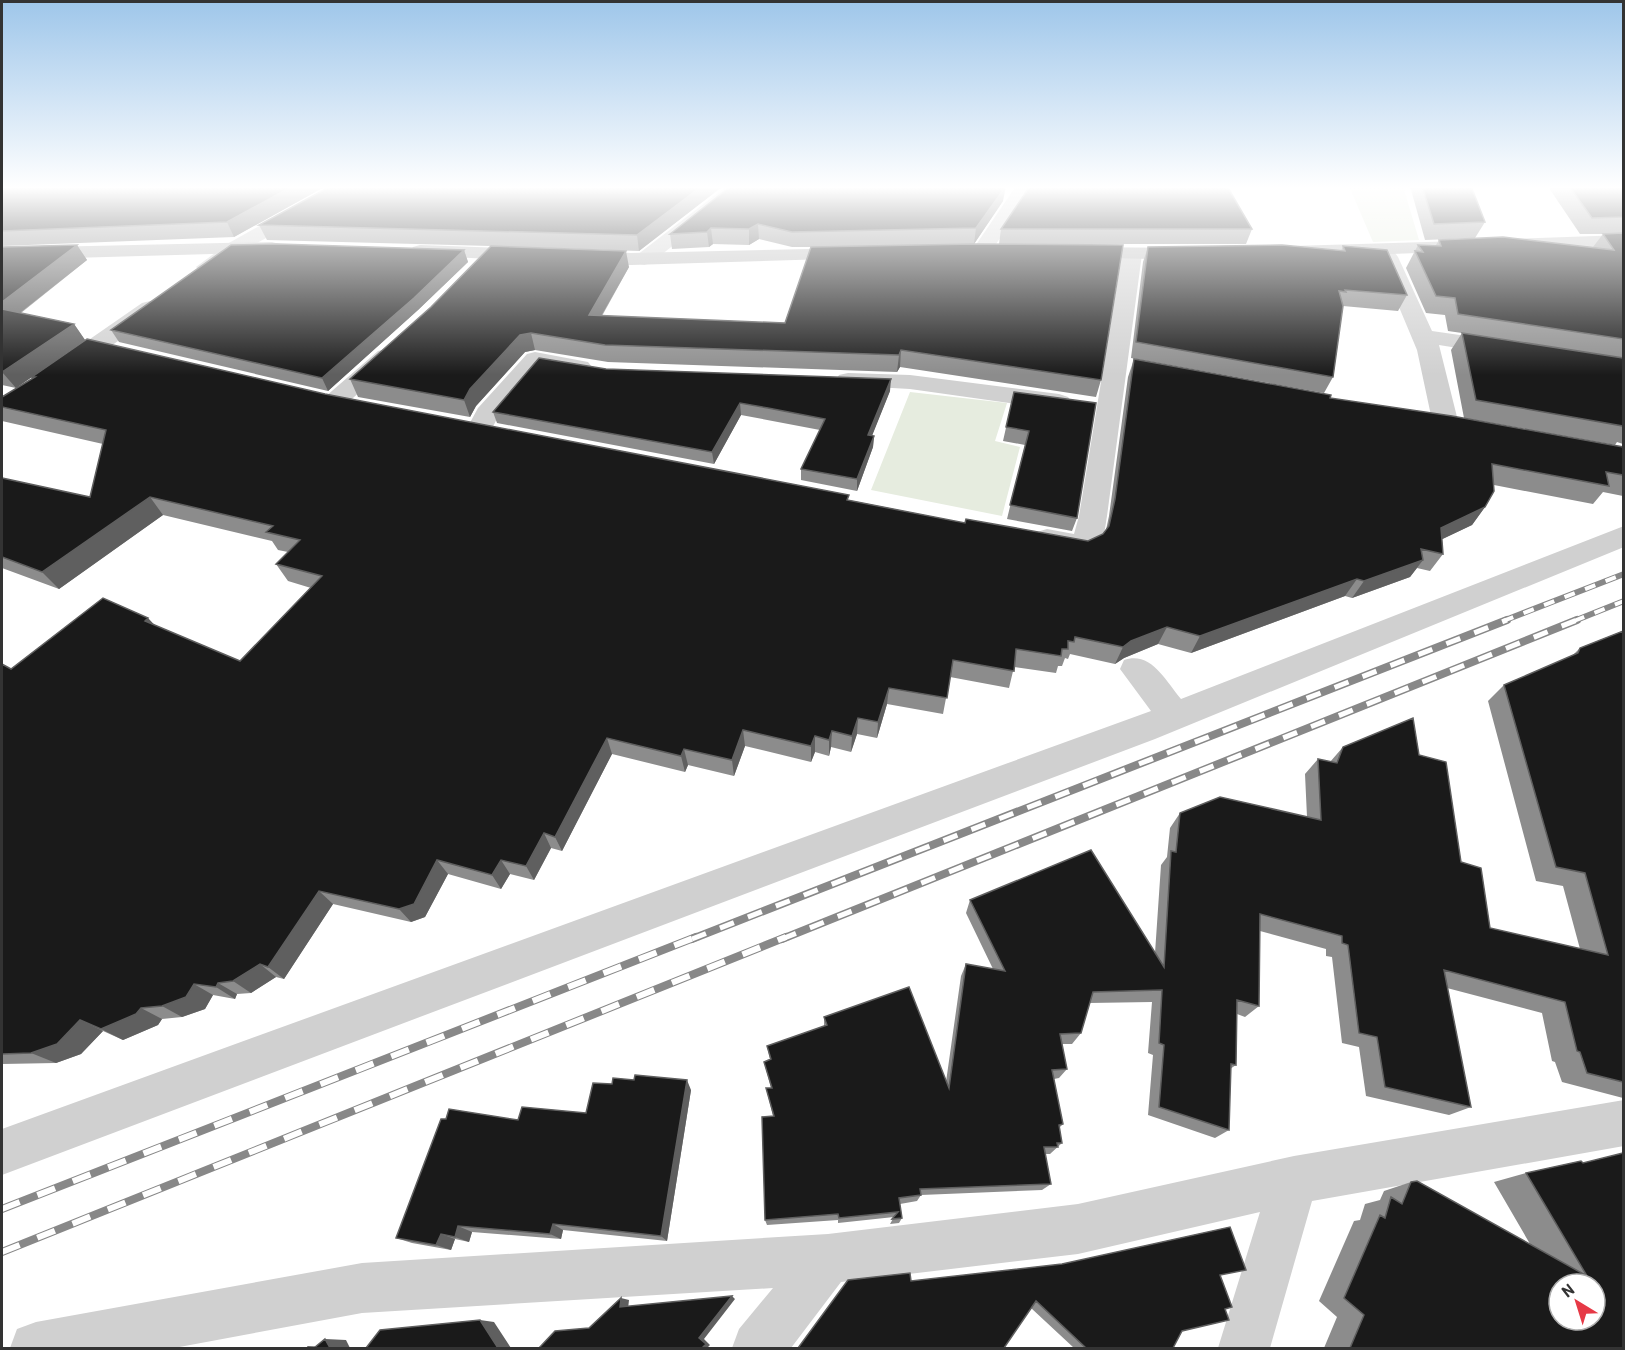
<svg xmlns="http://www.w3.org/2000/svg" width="1625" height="1350" font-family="Barlow,sans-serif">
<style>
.green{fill:#e6ecdf}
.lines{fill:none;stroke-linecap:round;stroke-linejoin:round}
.street{fill:#d0d0d0;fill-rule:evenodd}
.secondary{fill:#bdbdbd;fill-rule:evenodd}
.rail-far2-casing{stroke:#888;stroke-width:6}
.rail-far1-casing{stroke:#888;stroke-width:8}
.rail-casing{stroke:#888;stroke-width:8}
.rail-far2{stroke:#fff;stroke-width:4;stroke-dasharray:11;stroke-linecap:butt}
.rail-far1{stroke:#fff;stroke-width:5;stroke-dasharray:15;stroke-linecap:butt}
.rail{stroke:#fff;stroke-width:6;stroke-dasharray:19;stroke-linecap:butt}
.wall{fill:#8c8c8c}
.shaded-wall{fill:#5f5f5f}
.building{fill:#1a1a1a;stroke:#5f5f5f;stroke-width:1.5;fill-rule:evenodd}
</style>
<rect width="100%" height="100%" fill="#fff"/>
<path class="green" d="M1349,186H1403L1419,240L1373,242Z
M910,392L1007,403L995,441L1020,447L1002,516L871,490Z"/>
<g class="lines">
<path class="street" d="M331,186H354L352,190L241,252L214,271L207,273L200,271L196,267L227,244Z
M727,186H748L651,263L644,265L637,263L634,259L637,255Z
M1016,186H1035L988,256L981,258L974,256L971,252Z
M1132,248L1139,250L1142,254L1107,516C1105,527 1104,546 1094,553C1083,560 1049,550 1037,546L1032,539L1037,532L1047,529L1074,534L1079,516L1122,254L1125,250Z
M1388,251L1395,253L1398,257L1432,331L1501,341L1509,343L1513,348L1509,353L1501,355L1439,345L1459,425L1455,431L1446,433L1437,431L1433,425L1417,350L1378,257L1381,253Z
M150,301L158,303L161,308L158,313L11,416L2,419V400L142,303Z
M386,349L394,351L398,356L394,361L343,407L334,410L325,407L321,402L325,397L378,351Z
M535,352L588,362L592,367L588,372L580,374L541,367L499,415L488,436L479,438L470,436L466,430L478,408L527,354Z
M848,373L910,375L1059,394L1068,397L1072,402L1068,407L1059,410L910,389L839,385L836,380L839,375Z
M1624,526V547L1155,739L2,1175V1129L1151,711L1120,669L1124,660C1151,651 1165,680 1181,699Z
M1624,1100V1146L1312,1201L1270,1348H1218L1260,1212L1078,1254L841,1282L791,1348H732L739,1329L773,1288L362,1313L174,1348H10L17,1329L36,1322L362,1263L828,1234L1078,1204L1294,1156Z"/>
<path class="secondary" d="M1624,235V247L1508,251L1501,249L1498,245L1501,241L1508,239Z
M1460,241L1467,243L1470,247L1467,251L1292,258L1285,256L1282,252L1285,248L1292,246Z
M272,242L279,244L282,248L279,252L2,260V248Z
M420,245L527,249L534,251L537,255L534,259L527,261L413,255L410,251L413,247Z
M1077,247L1190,248L1197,250L1200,254L1197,258L1190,260L1070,257L1067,253L1070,249Z
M854,248L861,250L864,254L861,258L631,265L582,263L575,261L572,257L575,253L582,251L631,253Z"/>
<defs>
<path id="rail-far2" d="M1503,621L1624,574
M1574,621L1624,601"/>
<path id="rail-far1" d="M692,939L1507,620
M782,939L1577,620"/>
<path id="rail" d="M2,1209L696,937
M2,1252L786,937"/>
</defs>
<use href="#rail-far2" class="rail-far2-casing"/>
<use href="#rail-far1" class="rail-far1-casing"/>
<use href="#rail" class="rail-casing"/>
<use href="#rail-far2" class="rail-far2"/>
<use href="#rail-far1" class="rail-far1"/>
<use href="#rail" class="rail"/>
</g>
<path class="wall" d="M2,186H326L234,237L2,246Z
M331,186H723L639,251L521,247L629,267L602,316L785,323L811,247H792L759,239L749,245L713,244L709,247L672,249L670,234L731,186L1003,201L974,244H999L1001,229H1252L1246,244H1013L1101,380L1096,397L900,367L897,372L608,362L535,350L525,352L476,406L470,417L358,397L350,379L431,307L491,246L267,240L259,225Z
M1410,186H1471L1485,222L1475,238L1425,240Z
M1538,186H1623V444L1617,442L1615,445L1464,418L1451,350L1462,333L1448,331L1445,315L1426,313L1406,268L1418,245H1436L1439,240L1593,247L1603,234H1580L1549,188Z
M77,245L87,260L21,313L74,324L85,340L325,394L849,500L965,523L1088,541L1103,534L1106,530L1109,516L1128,377L1134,359L1330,398L1623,447V496L1603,492L1593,504L1494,485L1485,507L1472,525L1442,539L1443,554L1430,571L1417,568L1410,577L1352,598L1345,596L1191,653L1158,644L1124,658L1115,664L1070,654L1068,659L1065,658L1062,666H1058L1056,673L1014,667L1009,688L950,677L943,714L887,704L877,738L857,734L851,752L831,747L829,756L815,752L811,762L745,746L734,776L688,765L685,772L612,754L562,851L551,848L534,880L510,874L501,889L448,874L425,917L411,922L333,904L284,979L276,977L251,993L237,994L235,999L213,995L205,1009L182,1017L162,1019L158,1025L123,1040L103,1031L81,1054L56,1063L2,1064V664L11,669L155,625L240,661L311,588L288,581L276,564L288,552L278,550L272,541L163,515L59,589L2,568V478L90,497L103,444L2,421V397L33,378L32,377L16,388L2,385V247Z
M1343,246L1407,295L1398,311L1343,306L1333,377L1324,393L1131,358L1143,262L1148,247L1341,251Z
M464,250L468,262L418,310L328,391L119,342L111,330Z
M890,391L872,435L874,436L873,447L857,491L801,480V469L820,430L741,415L714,464L497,423L493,412Z
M1014,392L1077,518L1072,531L1007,519L1025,445L1003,441Z
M1623,631V1098L1562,1082L1555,1062L1552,1061L1542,1013L1447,988L1471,1107L1449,1115L1366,1096L1359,1047L1342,1043L1332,957L1326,956V949L1260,931L1259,1006L1245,1017L1237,1014L1236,1065L1230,1069L1229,1130L1215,1138L1148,1115L1153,1055L1148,1053L1152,1002L1089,1003L1081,1033L1072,1044H1062L1067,1069L1059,1078L1054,1079L1063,1124L1059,1128L1062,1143L1050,1154H1045L1051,1184L1042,1190L921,1195L917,1201L900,1204L902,1218L899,1223L890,1224L894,1217L838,1223V1220L767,1225L765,1220L773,1116L766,1088H771L764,1062L770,1060L767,1046L824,1026V1017L946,1082L961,976L966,964L993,969L966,913L970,900L1155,953L1161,865L1167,857L1170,828L1180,813L1307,817L1305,774L1318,759L1330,762L1343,747L1419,755L1461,862L1490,928L1580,949L1563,886L1536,881L1488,701L1504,685L1572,656L1580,648Z
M691,1090L667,1241L563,1230L561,1239L472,1232L469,1242L455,1239L451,1250L412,1243L396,1238L518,1120L586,1113Z
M1581,1161L1623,1348H1324L1337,1317L1319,1301L1354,1221L1360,1220L1365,1204L1380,1200L1384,1191L1411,1182L1530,1244L1494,1182L1526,1173Z
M911,1281L1225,1309L1182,1331L1173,1348H1074L1031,1308Z"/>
<path class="shaded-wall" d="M293,186H326L234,237L227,222Z
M702,186H723L639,251L637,235Z
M1006,186L1003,201L974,244L976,228Z
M758,224L759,239L749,245V229Z
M711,228L713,244L709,247L707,232Z
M77,245L87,260L7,323L2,315V302Z
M464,250L468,262L418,310L328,391L322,378Z
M626,251L629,267L592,332L589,315Z
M74,324L85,340L16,388L2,372Z
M531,333L535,350L525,352L476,406L470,417L464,400L470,389L520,335Z
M901,350L900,367L897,372L899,355Z
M891,379L890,391L868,446V435Z
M740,403L741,415L714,464L712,452Z
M874,436L873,447L857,491V479Z
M150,497L163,515L59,589L42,572Z
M1485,507L1472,525L1428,546L1441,528Z
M1423,560L1410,577L1352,598L1364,581Z
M1357,579L1345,596L1191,653L1200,636Z
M148,618L164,635L145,621Z
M1167,627L1158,644L1124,658L1115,664L1123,647L1131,641Z
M889,688L887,704L877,738L878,722Z
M858,718L857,734L851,752L852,736Z
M743,730L745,746L734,776L732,760Z
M832,731L831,747L829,756V740Z
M815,736V752L811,762V746Z
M607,738L612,754L562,851L555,837Z
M684,749L688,765L685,772L681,756Z
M544,833L551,848L534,880L526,866Z
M437,860L448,874L425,917L411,922L399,909Z
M501,860L510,874L501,889L492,875Z
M319,891L333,904L284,979L268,967Z
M260,964L276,977L251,993L233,981Z
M218,983L237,994L235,999L216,987Z
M194,984L213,995L205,1009L182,1017L162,1006Z
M141,1008L162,1019L158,1025L123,1040L101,1029Z
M80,1020L103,1031L81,1054L56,1063L31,1053Z
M687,1080L691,1090L667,1241L661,1236Z
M553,1224L563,1230L561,1239L550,1234Z
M458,1226L472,1232L469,1242L455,1237Z
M441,1234L455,1239L451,1250L436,1245Z
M732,1296L735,1299L704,1339L710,1345L707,1348H702L699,1338Z
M621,1298L629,1300L628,1309L620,1307Z
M480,1320L494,1322L511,1348H498Z
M325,1339L346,1340L350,1348H330Z
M307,1346L329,1347V1348H308Z"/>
<path class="building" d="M2,186H293L227,222L2,231Z
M331,186H702L637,235L259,225Z
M731,186H1006L976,228L792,232L758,224L749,229L711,228L707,232L670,234Z
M1030,186H1227L1252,229H1001Z
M1422,186H1471L1485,222L1434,224Z
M1569,186H1623V217L1592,218Z
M1623,233V339L1458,314L1455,298L1436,296L1415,251L1423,252L1418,245L1441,246L1439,240L1503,237L1614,250L1603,234Z
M278,244L464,250L414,298L322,378L111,330L231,245Z
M974,244L1123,245L1101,380L901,350L899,355L605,345L531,333L520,335L470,389L464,400L350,379L431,307L491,246L626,251L589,315L785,323L811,247Z
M77,245L2,302V247Z
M1282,245L1345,251L1343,246L1387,250L1407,295L1345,290L1346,292L1339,291L1343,306L1333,377L1136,342L1148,247Z
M2,309L74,324L2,372Z
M1462,333L1623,358V426L1476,400Z
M87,339L325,394L849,495L847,500L965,523L966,519L1088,541L1103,534L1109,526L1115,499L1134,359L1331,395L1330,398L1452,416L1623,447V475L1606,472L1609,486L1492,464L1494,491L1485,507L1441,528L1443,554L1421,549L1423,560L1364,581L1357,579L1200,636L1167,627L1131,641L1123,647L1075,637L1074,642L1068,641V649H1062L1061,656L1016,649L1014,671L953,660L947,698L889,688L878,722L858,718L852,736L832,731L829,740L815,736L811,746L743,730L732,760L684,749L681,756L607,738L555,837L544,833L526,866L501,860L492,875L437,860L414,904L399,909L319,891L268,967L260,964L233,981L218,983L216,987L194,984L186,997L162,1006L141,1008L136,1014L101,1029L80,1020L57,1044L31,1053L2,1054V664L11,669L103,598L148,618L145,621L240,661L322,576L276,564L300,540L266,532L273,526L150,497L42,572L2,557V478L90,497L106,430L2,407V397L35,377H32Z
M539,358L606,369L891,379L868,435L874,436L857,479L801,469L825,419L768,408L740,403L712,452L493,412Z
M1014,392L1096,403L1077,518L1010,505L1029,431L1006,427Z
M1623,631V1082L1587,1073L1580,1052L1577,1051L1565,1002L1444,970L1471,1107L1385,1087L1377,1037L1359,1033L1348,945L1342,943V936L1260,914L1259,1006L1237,1000L1236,1065L1231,1064L1229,1130L1159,1107L1164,1045L1159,1043L1162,990L1093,992L1081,1033L1060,1034L1067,1069L1052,1070L1063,1124L1059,1125L1062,1143H1057L1058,1147H1044L1051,1184L920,1189L921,1195L899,1198L902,1218L892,1219L898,1212L839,1218L838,1214L765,1220L762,1117L774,1116L766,1088H772L764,1062L771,1059L767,1046L827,1025L824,1017L909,987L949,1088L966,964L1005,971L970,900L1091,850L1164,967L1171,851L1176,852L1180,813L1220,797L1321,820L1318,759L1337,763L1343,747L1413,718L1419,755L1446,762L1461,862L1481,868L1490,928L1608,955L1585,873L1556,867L1504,685L1578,653L1580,648Z
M635,1075L687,1080L661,1236L553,1224L550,1234L458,1226L455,1237L441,1234L436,1245L396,1238L441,1119H446L449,1109L518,1120L522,1107L586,1113L593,1083L612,1084L613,1078L634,1080Z
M1623,1153V1348H1350L1364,1315L1344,1298L1380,1215L1385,1218L1391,1197L1402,1204L1411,1182L1417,1181L1587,1276L1526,1173L1581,1161L1583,1163ZM1559,1284H1595V1320H1559Z
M1230,1227L1246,1270L1220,1275L1232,1307L1225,1309L1229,1320L1182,1331L1173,1348H1086L1036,1301L1004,1348H798L848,1280L910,1273L911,1281L1062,1264Z
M732,1296L699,1338L706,1344L702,1348H539L555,1331L589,1328L621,1298L620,1307Z
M480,1320L498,1348H366L380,1330Z
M325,1339L330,1348H314Z"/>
<linearGradient id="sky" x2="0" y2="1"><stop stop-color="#9ec6ea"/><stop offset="0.5" stop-color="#fff"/><stop offset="1" stop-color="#fff" stop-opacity="0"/></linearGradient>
<rect width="1625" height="375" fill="url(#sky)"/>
<rect width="1625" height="1350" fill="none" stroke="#333333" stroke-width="6"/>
<g transform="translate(1577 1302) rotate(322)"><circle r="28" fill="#ffffff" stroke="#adadad" stroke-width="1.5"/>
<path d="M0-4.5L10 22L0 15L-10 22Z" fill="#e63946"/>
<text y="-9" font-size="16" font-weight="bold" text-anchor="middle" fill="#333333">N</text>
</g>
</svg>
